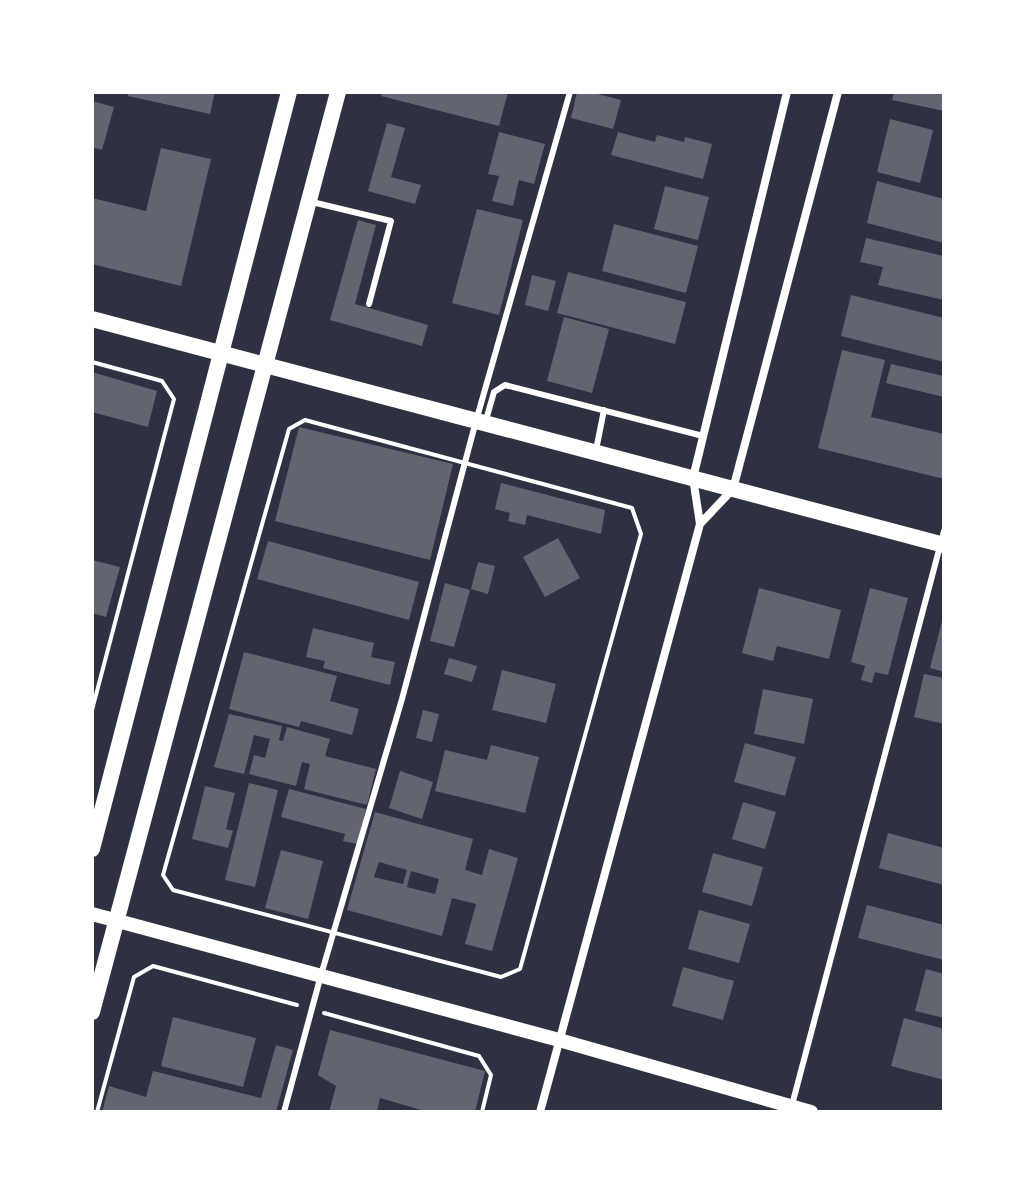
<svg xmlns="http://www.w3.org/2000/svg" width="1036" height="1204" font-family="Jost,sans-serif">
<style>
.building{fill:#626471;fill-rule:evenodd}
.lines{fill:none;stroke-linecap:round;stroke-linejoin:round}
.path{stroke:#fff;stroke-width:4}
.service{stroke:#fff;stroke-width:6}
.minor{stroke:#fff;stroke-width:8}
.tertiary{stroke:#fff;stroke-width:14}
.secondary{stroke:#fff;stroke-width:16}
</style>
<rect width="100%" height="100%" fill="#2d3142"/>
<path class="building" d="M129,92H215L210,114L128,96Z
M382,92H508L499,126L381,96Z
M577,92H590L621,100L613,129L571,118Z
M894,92H944V111L892,100Z
M92,101L114,107L102,150L92,147Z
M890,119L933,130L920,183L877,172Z
M387,123L405,128L391,177L421,185L415,204L368,191Z
M499,132L545,144L534,184L519,180L513,206L492,201L499,176L488,174Z
M618,132L655,142L657,135L684,142L685,137L712,144L703,179L611,155Z
M161,148L211,159L181,286L92,264V198L146,211Z
M877,181L944,199V243L867,223Z
M665,186L709,197L698,240L654,229Z
M477,209L523,220L499,315L452,303Z
M358,220L376,225L355,304L428,325L422,346L330,320Z
M614,224L698,246L686,293L602,271Z
M866,238L944,256V300L878,285L883,267L860,262Z
M568,272L686,302L675,344L557,313Z
M532,275L556,281L548,311L525,305Z
M851,295L944,318V362L841,336Z
M564,317L609,329L592,393L547,381Z
M842,350L885,360L871,417L944,434V479L818,448Z
M891,364L944,376V397L886,383Z
M92,372L157,391L148,427L92,412Z
M299,427L453,464L430,560L275,521Z
M501,483L605,510L601,534L527,515L525,525L508,521L510,513L495,509Z
M558,538L580,578L545,597L523,557Z
M268,541L419,582L409,620L257,579Z
M92,560L120,567L106,617L92,613Z
M478,562L495,566L488,594L471,589Z
M445,583L470,590L454,647L430,641Z
M759,588L841,610L829,659L777,646L773,661L742,653Z
M870,588L908,598L888,675L875,672L872,683L861,680L865,666L851,662Z
M942,621L944,622V672L930,668Z
M313,628L374,643L371,657L395,662L390,685L323,668L325,661L306,657Z
M244,652L337,676L330,701L359,709L352,735L301,721L299,727L229,709Z
M449,658L477,666L472,682L444,674Z
M502,670L556,684L546,723L492,710Z
M924,674L944,678V724L914,717Z
M763,689L813,699L804,744L754,734Z
M423,710L439,714L432,742L416,738Z
M229,714L282,726L279,740L283,741L287,727L330,739L325,756L376,769L367,805L304,789L310,764L302,762L296,786L249,774L254,755L265,758L270,739L254,735L244,774L214,767Z
M745,743L796,757L785,796L734,782Z
M491,745L539,757L525,813L435,791L445,750L487,760Z
M400,771L433,782L422,819L389,808Z
M249,783L278,790L255,887L225,880Z
M205,786L235,793L226,829L233,831L228,848L192,839Z
M289,789L366,809L357,844L343,841L345,834L281,817Z
M743,802L776,812L765,849L732,839Z
M375,812L473,839L465,870L482,875L489,849L518,858L492,951L465,944L476,904L452,898L442,936L347,910ZM379,862L407,870L403,884L374,877ZM411,871L439,879L435,894L407,887Z
M888,833L944,848V885L879,868Z
M281,850L323,861L308,919L265,908Z
M713,853L763,867L752,906L702,892Z
M867,905L944,925V960L858,938Z
M699,910L750,924L739,963L688,949Z
M683,967L734,981L723,1020L672,1006Z
M926,969L944,974V1018L915,1011Z
M173,1017L256,1038L243,1087L161,1066Z
M904,1018L944,1029V1080L891,1066Z
M330,1030L485,1071L475,1112H428L380,1098L377,1112H329L336,1086L318,1075Z
M276,1045L293,1050L276,1112H102L109,1086L146,1097L153,1071L261,1098Z"/>
<g class="lines">
<path class="path" d="M92,362L162,381L174,399L92,710
M305,420L632,508L641,534L520,969L501,977L173,890L163,875L289,429Z
M324,1013L479,1056L491,1075L482,1112
M97,1112L134,977L153,966L297,1005"/>
<path class="service" d="M312,202L391,221L369,304
M486,420L494,392L505,385L703,436
M596,450L604,410
M792,1105L944,531
M284,1112L321,975L402,699L476,421L570,92"/>
<path class="minor" d="M700,524L733,489L838,92
M540,1112L700,524L693,478L787,92"/>
<path class="tertiary" d="M92,914L559,1040L811,1112"/>
<path class="secondary" d="M92,319L944,545
M92,849L289,92
M92,1012L338,92"/>
</g>
<rect width="1036" height="1204" fill="none" stroke="#ffffff" stroke-width="188"/>
</svg>
